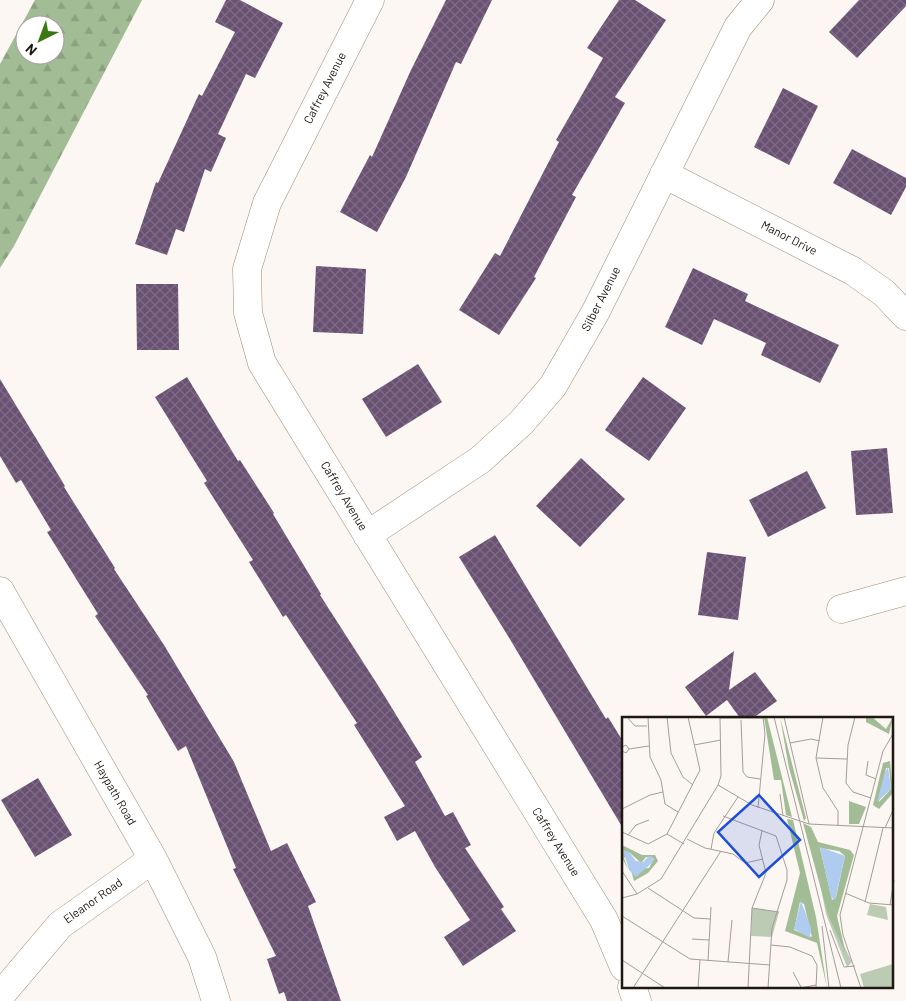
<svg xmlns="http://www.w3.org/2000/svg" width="906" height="1001" font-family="Barlow,sans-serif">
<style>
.forest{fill:url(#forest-firs);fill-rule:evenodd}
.building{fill:url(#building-cross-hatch)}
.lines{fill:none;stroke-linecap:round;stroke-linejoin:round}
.minor-casing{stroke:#9f8a78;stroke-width:29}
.minor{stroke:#fff;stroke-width:28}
.labels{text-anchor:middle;stroke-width:5;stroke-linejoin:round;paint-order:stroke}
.street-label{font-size:12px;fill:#1f1710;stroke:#fff}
.inset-road{fill:none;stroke:#a49d98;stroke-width:1}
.view{fill:#1d4ed8;fill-opacity:0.15;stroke:#1d4ed8;stroke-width:2.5}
.inset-edge{fill:none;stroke:#1f1710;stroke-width:2.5}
</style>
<defs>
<pattern id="forest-firs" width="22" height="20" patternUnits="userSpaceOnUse" patternTransform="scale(1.25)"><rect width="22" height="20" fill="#a2bc96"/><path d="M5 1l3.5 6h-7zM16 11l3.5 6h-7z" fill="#8ba180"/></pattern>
<pattern id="building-cross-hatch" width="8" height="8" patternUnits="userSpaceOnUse" patternTransform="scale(1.25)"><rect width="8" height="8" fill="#695173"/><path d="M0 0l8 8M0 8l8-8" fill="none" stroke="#7e6b84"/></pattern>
</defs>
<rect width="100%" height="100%" fill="#fcf7f3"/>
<path class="forest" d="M35,0H142L14,246L0,268V64ZM25,25H55V55H25Z"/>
<path class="building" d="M226,0H240L283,23L255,78L246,74L218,134L226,138L211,172L205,169L184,232L176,229L167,255L135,244L156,182L158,183L199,94L202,96L235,32L215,22Z
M446,0H492L461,64L456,62L406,177L377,232L340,212L370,155L372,157L411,70Z
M619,0H635L666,20L615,97L625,103L572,195L576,197L534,277L536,278L499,335L459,310L495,253L500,256L559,142L556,140L603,58L587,48Z
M859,0H906V6L857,58L829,32Z
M783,88L818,106L789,165L754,147Z
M852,149L906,178V187L891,215L833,183Z
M316,266L366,269L363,334L313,332Z
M693,268L748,294L745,301L839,345L820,383L761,355L766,343L714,319L702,345L665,327Z
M136,284H178L179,350H137Z
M418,364L442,402L386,437L362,399Z
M187,377L238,461L240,460L274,513L273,514L321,594L320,595L379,687L422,757L415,762L445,816L453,812L471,845L465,848L504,907L501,909L516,931L463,966L444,937L470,920L435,867L415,831L397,841L384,817L405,806L354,725L357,723L286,615L283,617L249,562L253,560L204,483L207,481L155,397Z
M643,377L686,408L649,461L605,430Z
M0,379L65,486L64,487L115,568L114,569L164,645L234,762L271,851L287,843L316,902L308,906L341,1001H287L284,992L279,994L267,959L276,956L233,869L236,868L186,746L178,751L146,696L148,695L95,616L98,614L47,532L51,530L21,480L16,483L0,456Z
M887,448L893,513L856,515L851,451Z
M581,458L625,499L580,547L536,506Z
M807,471L826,508L768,537L749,500Z
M495,535L606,719L608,717L624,743V830L508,636L459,557Z
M707,552L746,557L738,620L698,615Z
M734,651L729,690L755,672L777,701L753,718H740L727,700L706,716L685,687Z
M38,778L72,835L35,857L1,800Z"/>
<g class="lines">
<defs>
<path id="minor" d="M370,0L267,203L247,269L248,313L262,363L604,920L624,967
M664,174L853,271L884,293L906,316
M367,535L480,460L521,423L553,386L595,313L738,27L760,0
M0,591L153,859L202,957L216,1001
M841,609L906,591
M632,987L637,1001
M0,996L60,925L153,859"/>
</defs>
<use href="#minor" class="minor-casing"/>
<use href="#minor" class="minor"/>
</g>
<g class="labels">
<g class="street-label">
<text transform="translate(325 88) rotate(-63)" y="4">Caffrey Avenue</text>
<text transform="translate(789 238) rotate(27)" y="4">Manor Drive</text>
<text transform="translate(601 299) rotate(-63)" y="4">Silber Avenue</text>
<text transform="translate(344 496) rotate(59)" y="4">Caffrey Avenue</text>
<text transform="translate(115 793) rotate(60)" y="4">Haypath Road</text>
<text transform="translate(556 842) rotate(58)" y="4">Caffrey Avenue</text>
<text transform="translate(93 901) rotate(-35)" y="4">Eleanor Road</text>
</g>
</g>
<g transform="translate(622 717)">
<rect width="271" height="271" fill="#fcf7f3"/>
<path d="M198,166L206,197L230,245L225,250L204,197ZM248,187L264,190L266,203L245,198ZM130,191L157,195L150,220L129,219ZM271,247V271H242L238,257Z" fill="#bbcbb4"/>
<path d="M142,0H145L170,100L164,98L159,63H152ZM158,0L184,101L182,104L167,51ZM244,0H250L264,12L271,0L267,17L244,5ZM268,44L271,76L257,92L251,88L261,46ZM264,51H267L269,72L257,85ZM227,84L244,90L237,107H227ZM165,102L171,103L194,200L205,271L195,226L163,214L178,156ZM178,185L182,187L190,220L172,213ZM181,106L189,110L196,125L228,133L232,138L215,199L224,237L206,198ZM198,131L217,134L223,139L214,180L210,183ZM0,128L20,138H33L36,144L26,156L12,164L9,153L27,151L32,142L24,140L19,146L7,135L2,141L6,152L0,141Z" fill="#a2bc96" fill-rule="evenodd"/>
<path d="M266,50L269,72L255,85L263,55ZM198,130L223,139L213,183L209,180ZM1,133L7,135L14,144L21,145L27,139L31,140V145L14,160L7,153ZM179,184L189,211L188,221L172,212Z" fill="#afcbf0"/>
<path class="inset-road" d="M5,0L13,9H25M26,0L28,40L39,63L43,87L56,95M45,0L49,36L61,60L71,68M152,0L219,271M162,0L187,107M201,0L194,41L201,71L216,94V109M233,0L226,28L224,66L231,75L249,81M98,1H141M119,3L121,55L125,60L138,62M168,26L189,22L198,24M72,28L99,23M0,30L4,28L7,32L4,36L0,34M7,32L27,29M194,41L225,42M246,44L244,58L254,62M96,68L130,88L187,107L272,111M158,77L161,99M136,91L143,17L141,0M0,92L28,78L41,75M101,99L154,119L165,153V163L150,211L146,271M263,111L272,91M0,115L26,127L45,117M45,117L78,53L66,0M45,117L62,127M6,118L14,108L27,103M65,122L83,131L111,137L123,146L141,142M89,132L92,116L116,80M0,154L15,177M26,171L72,201L89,202M223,176L247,186L272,188M0,181L15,177L39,162L96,68L99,59L98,0M243,185L261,111M268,188L272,163M130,191L157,195M0,199L68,242L148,248M200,209L207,271M208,213L222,250L233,249M70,222L87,223M149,228L168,230L190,239L195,248L194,271M0,243L43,271M86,244L89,190M106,245L110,203M171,255L179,270M11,271L99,134M76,271L78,243M126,271L130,191L144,156L137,128L140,114M178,271L194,268M239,271L221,218L218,198L261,34L272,15"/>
<path class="view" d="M137,78L178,123L137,160L96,115Z"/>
<rect width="271" height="271" class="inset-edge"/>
</g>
<g transform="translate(40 40) rotate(222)"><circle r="24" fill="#ffffff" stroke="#a5a29f"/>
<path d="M0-4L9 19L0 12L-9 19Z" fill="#3c7810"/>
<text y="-8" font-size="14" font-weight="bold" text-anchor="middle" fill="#1f1710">N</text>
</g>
</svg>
